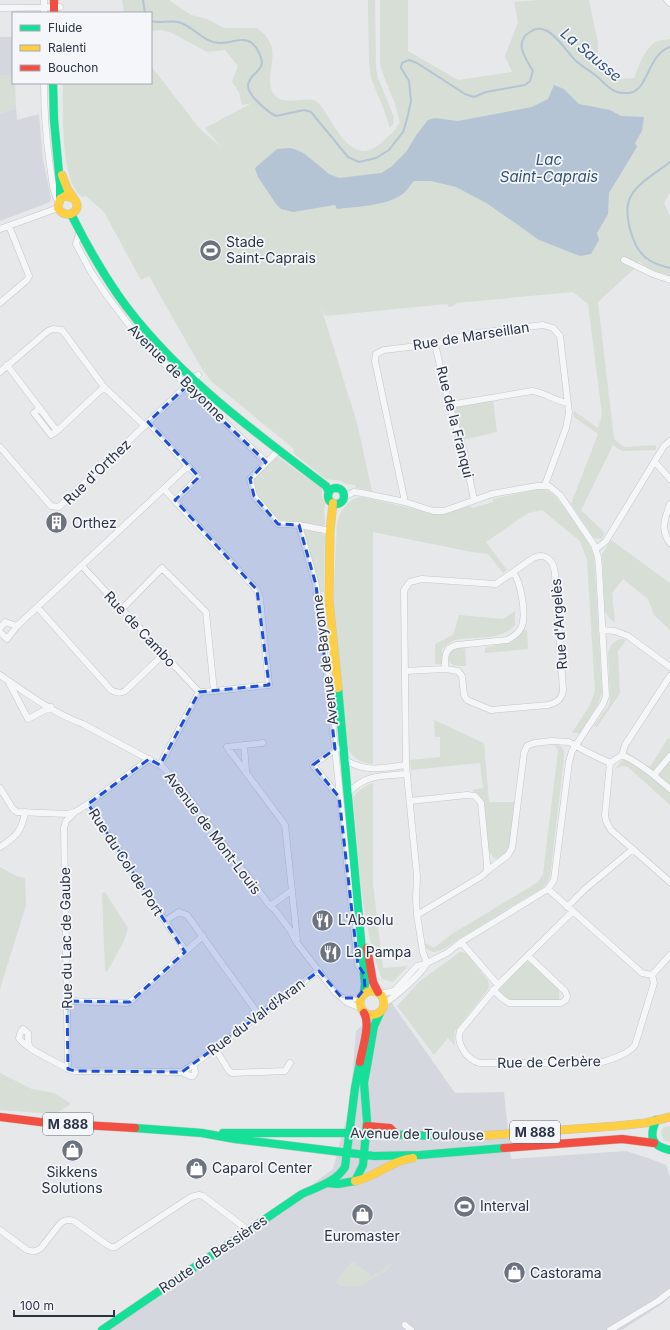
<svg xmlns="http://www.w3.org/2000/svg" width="670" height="1330" font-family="Inter,sans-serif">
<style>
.built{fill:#d4d7dd}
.green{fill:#d6ded6}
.water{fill:#b4c4d5}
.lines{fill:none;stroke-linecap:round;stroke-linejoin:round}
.stream{stroke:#b4c4d5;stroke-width:2}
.street-casing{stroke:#c4c6c8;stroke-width:7}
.fast-casing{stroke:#c4c6c8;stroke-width:9}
.slow-casing{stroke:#c4c6c8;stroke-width:9}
.jam-casing{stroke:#c4c6c8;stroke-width:9}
.street{stroke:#f5f6f7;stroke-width:6}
.fast{stroke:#16e098;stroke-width:8}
.slow{stroke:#ffcf43;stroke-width:8}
.jam{stroke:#f24e42;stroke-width:8}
.marked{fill:#1d4ed8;fill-opacity:0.2;stroke:#1d4ed8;stroke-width:3;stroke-dasharray:8 5;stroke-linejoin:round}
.labels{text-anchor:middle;stroke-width:3.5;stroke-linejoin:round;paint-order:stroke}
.shield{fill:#f4f6f9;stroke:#676e7b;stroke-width:1}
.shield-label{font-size:13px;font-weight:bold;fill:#2b3445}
.poi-label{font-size:14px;fill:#2b3445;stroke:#f4f6f9;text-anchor:start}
.street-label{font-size:14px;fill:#2b3445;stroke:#f4f6f9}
.water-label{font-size:15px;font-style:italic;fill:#34527a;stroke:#f4f6f9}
</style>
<rect width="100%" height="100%" fill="#e6e8ea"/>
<path class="built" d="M0,37H13V75H0Z
M16,108L17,120L39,114L43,160L51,198L50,202L0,221V114Z
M391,1002L455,1093L504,1092L511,1159L626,1151L648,1158L666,1165L670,1177V1297L662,1304L622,1330H101L225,1249L333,1169L350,1105L356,1031Z"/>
<path class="green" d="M122,0H169L191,15L207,19L224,28H257C281,46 270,59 270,83C270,88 273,93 276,97C289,106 308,95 317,102C322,105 325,112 328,117C340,136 357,165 381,143C387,137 396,131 400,122L394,101L384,77L380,64V0H408V51L458,80L512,72L505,56L518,22L514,2L539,0H589L598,44L597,60L616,79L634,78C639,66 645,46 658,41C661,40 666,40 670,39V193L664,203L670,216V276L649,269L639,261L634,269L598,302L614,439L624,447L656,445V450L622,451L613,445L581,510L605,533L601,539L594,538L571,504L598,434L574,417V411L598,428L602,414L588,304L573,292L456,303L454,306L449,307L447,304L325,316L321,307L357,423L372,491L356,488L355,485L347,484L341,481L326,479L293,453L294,449L211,381L202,369L149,276L141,280L104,212L86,196L82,197C60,181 63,110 63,83H151V66L200,129L221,147L205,128L252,103L242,105L239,92L232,82L238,66L225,50L207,52L172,33L162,30L151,31V13H124Z
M368,0H375L376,69L378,78L394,117L393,124L390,128L384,110L371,78L369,62Z
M0,75H13V83H15L16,108L0,114Z
M493,400L497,432L463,440L453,410L454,407Z
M278,457L322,489V498L326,503L324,508L325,524L322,527L302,522L278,520C268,508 252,496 253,479L273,459Z
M539,489C544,490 547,490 551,493C562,501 589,542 594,555L602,692L598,704L580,733H572L591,703L595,691L587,560L580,541L542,510L528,513L486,542L507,570L503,573L488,554L472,552L373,532V764C362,763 354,759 348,749L333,603L337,524C339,512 348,498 362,497L440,515L469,506L473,508L493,502V499Z
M304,530L319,531L325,536L324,592H319Z
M611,540L670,583V630L654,615L648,599L623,579L612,593L615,622L610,619L605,612L602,554Z
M515,611V625C500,642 475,636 455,640C450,641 446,646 442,649V664H435V644L453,635L459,615L503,619Z
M523,630H527L528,649L485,653V648L503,643Z
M621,639L626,640L618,651L620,693L597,727L594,726L609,705L610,698L608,653C610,645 614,641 621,639Z
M454,648H465L466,666C455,666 448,667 448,653Z
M434,720L484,743L489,802H515L509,847L508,852L498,859L494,858L489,852L484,801L472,790L483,788L480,763L411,770L410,760L440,757V737H435Z
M668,738L670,739V805L628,767L622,766L615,769L628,753L650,767Z
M554,744L561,746L564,751V759L550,877L547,883L542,888L455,941C446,948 434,958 425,947V943L434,948L452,934L538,882L543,874L557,759L558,750Z
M373,783V884L383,968L408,966L393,982L382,979C360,922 359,857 353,797C359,791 365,785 373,783Z
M0,867L16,876L25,878L26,905L0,989Z
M105,892L128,928L124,941L107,972L105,971L102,893Z
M460,952L465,953L469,956L488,981L489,986L487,991L455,1031L454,1037L455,1046L448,1038L434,1055L397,1006L420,981Z
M525,962H531L559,989V1000H508L499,992V989Z
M0,1073L32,1089L54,1093L71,1104L55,1114L0,1110Z
M670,1126V1142L663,1140L661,1132L664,1127Z
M352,1261L372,1276L376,1273L378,1274L391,1263L392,1264L385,1272L360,1286L341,1287L336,1282Z"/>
<path class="water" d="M554,85L564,89L579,104L610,110L621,116L644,117L642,131L635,143L637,147L609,193L608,214L597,233L599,240L591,254L580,256L539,240L488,204L456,187L431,181H414C408,187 406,194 396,198C380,206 354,207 337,209L335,205L293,212L281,209L276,204L258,177L255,168L277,149L290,148L297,150L305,154L329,174L339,178L381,173L391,167L406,152L417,134L428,120L435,118L458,121L532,107L548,99Z"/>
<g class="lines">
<path class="stream" d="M143,0L145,13
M151,21C160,24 169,20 178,22C194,26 202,42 219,43C230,44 242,36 252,43C256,46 257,49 259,53C269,71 250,71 248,85C247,95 268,112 276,116L304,110L311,112L348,157L359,162L376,158L389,150L403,132L407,119L411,101L409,81L401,68L402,63L409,60L417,63L465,94L474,97L486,92L525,85L530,81L533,71C526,59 513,42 530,32C534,29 540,28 545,30C556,34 567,52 575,60C581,66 589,70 595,75C602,80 608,89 617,92C620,93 626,93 629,93C649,90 647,55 670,47
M670,162C657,172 639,182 631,196C622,211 632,246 645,257C652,263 661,266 670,268"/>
<defs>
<path id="street" d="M667,0L670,3
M0,8L60,7
M44,13V0
M44,83C44,111 46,138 50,166C52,177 52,192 59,202
M0,229L58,208
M79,234L76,244L91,272L107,296L142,342L266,462
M624,260L653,274L670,280
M0,303L27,280L29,276L9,226
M435,344L449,405L464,451L474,500
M7,365L57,431L104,387
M0,372L48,331L53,329L62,330L104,387L145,426
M449,405L532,391C544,392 555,401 568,403
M40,408L34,413L51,435L57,431
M0,447L51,506L59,507L198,375
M279,450L250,479L254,496L278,524L299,525L316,585L331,711L354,929L358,965L363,973
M655,462L670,479
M164,489L257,590L260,599L269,685L214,691L199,692
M345,496L354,492L362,493L405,502L433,511H444L492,494L537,486H549L560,495L594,545L598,557L599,569L606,696L603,704L572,751L569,762L554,880L548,889L461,942L447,953L427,963L417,966L395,990L390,992L380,994
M175,500L199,477L188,466
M405,502L375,361L376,354L384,350L435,344L469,334L543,325L553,328L560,336L569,413L566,428L545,485
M670,504C665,518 660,530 670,543
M299,525L330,531
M596,549L606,541L664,446L670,441
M82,566L199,692
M38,608L111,690C116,693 120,694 125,691L164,654
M122,609L162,568L206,612L214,691
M0,628L5,622L17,626
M602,630L615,631L628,636L670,667
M0,632L7,639L17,626L188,466L148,422
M445,669C445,657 444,648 457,645L507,640C513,637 518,634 521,628C527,616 521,582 513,572
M405,671L445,669L458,671L462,676L464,695L467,700L491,710L548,705C557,703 562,699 563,690L555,574C554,561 546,552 533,558L496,584L422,579L410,582L404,590L406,765L417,876L416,899L417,915L423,953L427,963
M0,675C26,693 53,713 83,724L163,767L182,789L270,906L275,910L290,930L297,943L335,992L348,1003L361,1008
M670,676L625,745L622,755L610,763L605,815L606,821L611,830L670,882
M8,681L28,719L51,707
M263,743L227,747L285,825L297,939
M244,745L246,771
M622,755C640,763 655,776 670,789
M345,760C367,773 383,768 406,765
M160,765L199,692
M654,775L670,756
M0,788L13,809L17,812L68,814L75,812L88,804L149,759
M348,793C366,774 382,776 407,774
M339,797L313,765L335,749L344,748
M410,801L467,795L475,796L481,803L487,864V871L482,876L417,915
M88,804L165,921L179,912L187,915L259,1015
M0,847C16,837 22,831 25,812
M487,871L508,855L512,848L524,753L527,746L534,743L552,741L569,742L587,752L610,763
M270,906L292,890
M567,907L585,889L633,849
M165,921L186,951
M461,942L498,985L460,1031C456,1044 467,1060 480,1063H598C610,1060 628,1055 635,1045L654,983L652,975L642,973L548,889
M652,975L670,955
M498,985L572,912
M493,990L503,999L509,1003H561L566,1000L567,996L565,991L528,956
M343,998L353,999L362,996
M67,1001L126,1003L130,1002L203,936
M384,1003C396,997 421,974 427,963
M30,1048L28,1042V1033L23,1029L21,1031L19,1038C24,1048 57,1062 68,1069L75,1071L182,1072L194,1064L319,970
M215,1048L229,1071L232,1073L285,1071L290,1063
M68,1069L64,828L66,821L75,812
M182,1072L190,1076H193L195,1073L194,1064
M0,1230L27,1250C33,1252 36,1252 41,1248L59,1225C63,1220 68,1219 74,1221L106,1244L111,1247H115L191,1197L199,1195L203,1196L244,1227L248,1232
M405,1325L411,1330
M610,1330L658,1301L670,1292"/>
<path id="fast" d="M53,83L54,120L60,184V199
M71,214C85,242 100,269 118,295C171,371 253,431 326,486L329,492
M328 496a8 8 0 1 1 16 0a8 8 0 1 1-16 0Z
M338,688L365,984L364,993
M656,1120C649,1137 651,1146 670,1150
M135,1128L202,1133L235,1139L374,1156L420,1155L504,1148
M223,1133H350L464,1137
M327,1183L338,1184L355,1181L363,1165L367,1121L364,1083L374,1026L380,1013
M102,1330L302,1194C317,1187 336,1182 345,1167L355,1088L360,1062"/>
<path id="slow" d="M62,175C64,180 66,186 68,190C73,198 84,207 71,214C65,215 61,213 58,208L60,199L65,196L73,198
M333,503L330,531L329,600L338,688
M360 1003a12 12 0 1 1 24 0a12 12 0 1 1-24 0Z
M464,1137L616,1126L645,1123L670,1117
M355,1181C376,1177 392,1160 413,1158"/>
<path id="jam" d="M54,0V13
M367,948L373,982L378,992
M360,1062C362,1049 371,1024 364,1013
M0,1117L48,1123L135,1128
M367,1126L390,1128L397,1135
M504,1148L622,1139L654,1143"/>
</defs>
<use href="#street" class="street-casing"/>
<use href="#fast" class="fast-casing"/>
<use href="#slow" class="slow-casing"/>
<use href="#jam" class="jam-casing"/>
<use href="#street" class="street"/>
<use href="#fast" class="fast"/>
<use href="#slow" class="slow"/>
<use href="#jam" class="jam"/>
</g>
<path class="marked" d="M187,386L266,462L250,479L254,496L278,524L299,525L316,585L335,749L313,765L339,797L358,965L364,974L365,988L357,998H342L319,971L182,1072L75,1071L68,1069L67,1001L130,1002L185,952L88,804L149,759L160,765L199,692L269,685L257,590L175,500L199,477L148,422Z"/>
<defs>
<symbol id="stadium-disc" viewBox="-11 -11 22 22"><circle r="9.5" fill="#6c737f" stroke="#f4f6f9"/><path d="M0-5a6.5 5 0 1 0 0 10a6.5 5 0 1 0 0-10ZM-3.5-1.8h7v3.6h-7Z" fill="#fff"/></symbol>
<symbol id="building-disc" viewBox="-11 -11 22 22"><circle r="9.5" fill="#6c737f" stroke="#f4f6f9"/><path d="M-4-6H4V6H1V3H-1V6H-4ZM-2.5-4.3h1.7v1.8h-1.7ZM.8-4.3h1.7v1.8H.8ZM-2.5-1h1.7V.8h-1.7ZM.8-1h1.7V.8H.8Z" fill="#fff"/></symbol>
<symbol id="restaurant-disc" viewBox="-11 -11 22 22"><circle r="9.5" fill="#6c737f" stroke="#f4f6f9"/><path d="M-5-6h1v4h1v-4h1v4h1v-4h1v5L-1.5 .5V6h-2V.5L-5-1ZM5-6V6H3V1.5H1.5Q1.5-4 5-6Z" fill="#fff"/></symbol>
<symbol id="shop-disc" viewBox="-11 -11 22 22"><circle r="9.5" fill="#6c737f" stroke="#f4f6f9"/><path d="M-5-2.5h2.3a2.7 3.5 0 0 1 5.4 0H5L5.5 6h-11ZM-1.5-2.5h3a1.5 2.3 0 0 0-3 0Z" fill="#fff"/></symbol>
</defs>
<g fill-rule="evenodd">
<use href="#stadium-disc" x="198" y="238" width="25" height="25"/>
<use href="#building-disc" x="44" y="510" width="25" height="25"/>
<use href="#restaurant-disc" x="310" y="908" width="25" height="25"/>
<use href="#restaurant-disc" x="318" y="940" width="25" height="25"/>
<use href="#shop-disc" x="60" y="1138" width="25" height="25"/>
<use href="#shop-disc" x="184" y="1156" width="25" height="25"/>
<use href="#stadium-disc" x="452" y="1194" width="25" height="25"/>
<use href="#shop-disc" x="350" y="1202" width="25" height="25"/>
<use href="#shop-disc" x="502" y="1260" width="25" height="25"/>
</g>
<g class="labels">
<g class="shield">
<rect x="43" y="1113" width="50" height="22" rx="3"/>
<rect x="510" y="1121" width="50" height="22" rx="3"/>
</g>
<g class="shield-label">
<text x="68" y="1129">M 888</text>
<text x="535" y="1137">M 888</text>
</g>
<g class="poi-label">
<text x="226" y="247">Stade<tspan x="226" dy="16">Saint-Caprais</tspan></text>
<text x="72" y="528">Orthez</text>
<text x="338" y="925">L'Absolu</text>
<text x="346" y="957">La Pampa</text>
<text x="212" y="1173">Caparol Center</text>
<text x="72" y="1177" text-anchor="middle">Sikkens<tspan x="72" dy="16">Solutions</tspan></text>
<text x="480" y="1211">Interval</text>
<text x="362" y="1241" text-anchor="middle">Euromaster</text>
<text x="530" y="1278">Castorama</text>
</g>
<g class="street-label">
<text transform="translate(471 336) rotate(-9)" y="5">Rue de Marseillan</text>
<text transform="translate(177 373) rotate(45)" y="5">Avenue de Bayonne</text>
<text transform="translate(455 422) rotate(76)" y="5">Rue de la Franqui</text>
<text transform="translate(97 472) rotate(-44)" y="5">Rue d'Orthez</text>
<text transform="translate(559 624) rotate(-94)" y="5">Rue d'Argelès</text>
<text transform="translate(140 629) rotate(47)" y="5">Rue de Cambo</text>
<text transform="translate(325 660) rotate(-97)" y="5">Avenue de Bayonne</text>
<text transform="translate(213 833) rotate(53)" y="5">Avenue de Mont-Louis</text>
<text transform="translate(126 862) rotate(57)" y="5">Rue du Col de Port</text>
<text transform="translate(66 938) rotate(-91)" y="5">Rue du Lac de Gaube</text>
<text transform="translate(256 1017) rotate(-37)" y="5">Rue du Val d'Aran</text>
<text transform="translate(549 1062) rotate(-1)" y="5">Rue de Cerbère</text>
<text transform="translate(417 1134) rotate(1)" y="5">Avenue de Toulouse</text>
<text transform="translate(213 1254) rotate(-34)" y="5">Route de Bessières</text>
</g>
<g class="water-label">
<text transform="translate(591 55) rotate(40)" y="5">La Sausse</text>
<text x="549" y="165">Lac<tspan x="549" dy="17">Saint-Caprais</tspan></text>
</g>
</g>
<rect x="12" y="12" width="140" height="72" fill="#f4f6f9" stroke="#a4a8b1"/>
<rect x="20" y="25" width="20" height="6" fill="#16e098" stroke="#a4a8b1"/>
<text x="48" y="32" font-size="12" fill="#2b3445">Fluide</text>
<rect x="20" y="45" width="20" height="6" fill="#ffcf43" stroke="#a4a8b1"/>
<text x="48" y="52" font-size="12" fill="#2b3445">Ralenti</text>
<rect x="20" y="65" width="20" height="6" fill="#f24e42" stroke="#a4a8b1"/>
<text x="48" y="72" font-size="12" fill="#2b3445">Bouchon</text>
<path d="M14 1310v6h100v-6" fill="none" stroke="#2b3445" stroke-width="2"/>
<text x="20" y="1310" font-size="12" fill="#2b3445" stroke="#f4f6f9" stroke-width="3" paint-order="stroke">100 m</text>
</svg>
